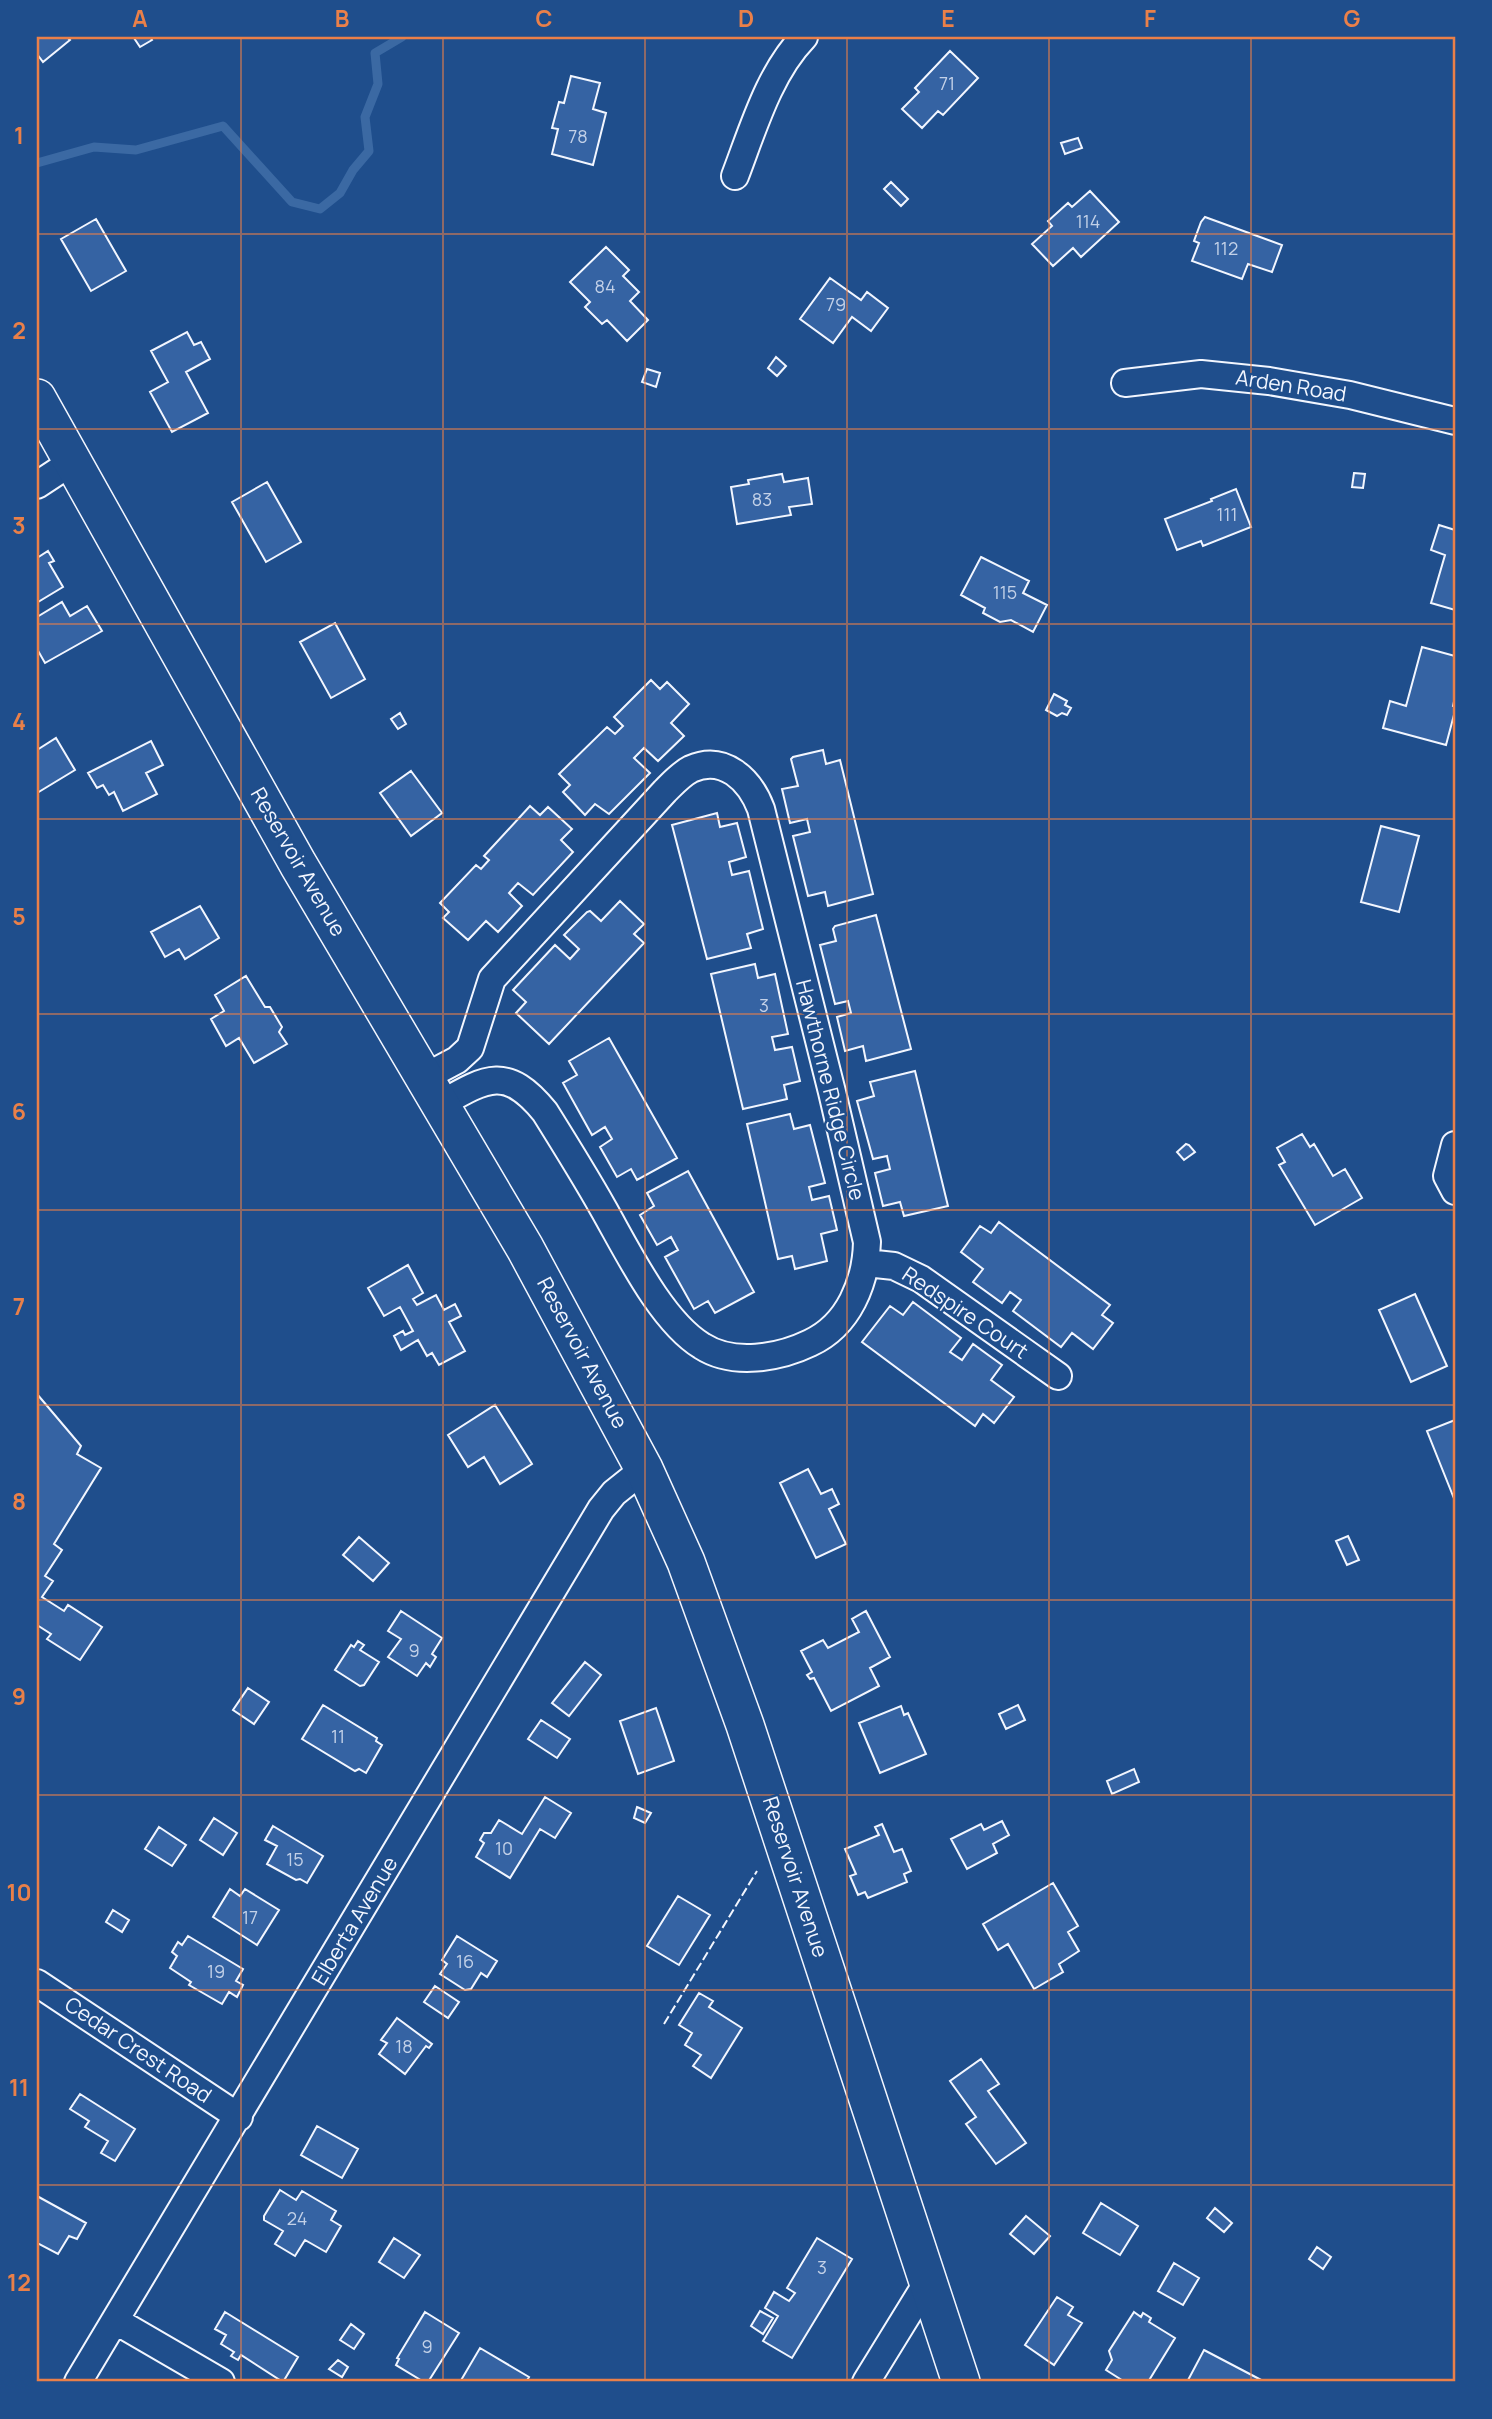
<svg xmlns="http://www.w3.org/2000/svg" width="1492" height="2419" font-family="Manrope,sans-serif">
<style>
.lines{fill:none;stroke-linecap:round;stroke-linejoin:round}
.stream{stroke:#3b69a3;stroke-width:9}
.building{fill:#3563a3;stroke:#f2f6ff;stroke-width:2}
.street-casing{stroke:#f2f6ff;stroke-width:30}
.secondary-casing{stroke:#f2f6ff;stroke-width:40}
.street{stroke:#1f4e8c;stroke-width:26}
.secondary{stroke:#1f4e8c;stroke-width:37}
.fence{stroke:#f2f6ff;stroke-width:2;stroke-dasharray:9 3.5;stroke-linecap:butt}
.grid{fill:none;stroke:#ea8049;stroke-width:2;stroke-opacity:0.55}
.labels{text-anchor:middle;stroke-width:5;stroke-linejoin:round;paint-order:stroke}
.number-label{font-size:18px;fill:#c3d1e8}
.street-label{font-size:21px;fill:#f2f6ff;stroke:#1f4e8c}
.neatline{fill:none;stroke:#ea8049;stroke-width:2.5}
.grid-label{font-size:23px;text-anchor:middle;font-weight:bold;fill:#ea8049}
</style>
<rect width="100%" height="100%" fill="#1f4e8c"/>
<g class="lines">
<path class="stream" d="M37,163L94,147L136,150L223,126L292,202L320,209L340,193L353,170L369,151L365,117L378,84L375,53L402,37"/>
</g>
<path class="building" d="M37,37H67L70,40L43,62L37,54Z
M137,37H150L152,40L140,47L134,38Z
M950,51L978,78L943,115L938,111L922,128L902,109L919,92L915,88Z
M571,76L600,83L593,109L606,113L593,165L552,154L558,129L552,128L559,102L564,103Z
M1078,138L1082,148L1065,154L1061,143Z
M891,182L908,199L901,206L884,189Z
M1090,191L1119,222L1081,257L1073,248L1053,266L1032,244L1052,226L1048,221L1068,203L1072,207Z
M1205,217L1282,245L1272,272L1248,264L1242,279L1192,261L1199,243L1194,241L1201,222Z
M96,219L126,271L91,291L61,239Z
M606,247L629,270L623,276L639,292L630,301L648,320L627,341L607,320L602,324L585,307L590,302L570,282Z
M830,278L861,300L867,292L888,308L871,331L852,317L833,343L800,319Z
M187,332L194,345L201,342L210,359L186,372L208,413L172,432L150,392L168,382L151,351Z
M776,357L786,366L777,376L768,368Z
M647,369L660,373L656,387L642,382Z
M1354,473L1365,474L1363,488L1352,487Z
M782,474L784,482L808,478L812,504L789,507L791,515L737,524L731,487L749,484L748,480Z
M267,482L301,542L266,562L232,502Z
M1236,489L1251,527L1203,546L1201,541L1177,550L1165,519L1212,501L1211,499Z
M1439,525L1455,530V610L1431,603L1445,555L1431,550Z
M48,551L54,561L49,563L63,587L38,602L37,558Z
M981,557L1029,581L1023,593L1047,605L1033,632L1011,620L1000,622L983,613L985,608L961,595Z
M62,602L70,616L87,606L102,631L45,663L37,649V617Z
M335,623L365,679L331,698L300,642Z
M1422,647L1455,656V697L1453,706L1455,707V711L1446,745L1383,728L1390,701L1406,706Z
M651,680L660,689L667,682L689,704L671,723L684,736L658,761L644,748L634,758L650,773L609,814L595,804L585,815L563,792L570,785L559,774L607,727L615,734L623,726L614,717Z
M1054,694L1067,701L1065,705L1071,708L1067,715L1062,713L1057,716L1046,710Z
M400,713L406,724L398,729L391,719Z
M56,738L75,770L37,793V750Z
M151,741L163,765L146,773L157,794L123,811L114,792L109,795L103,785L97,788L88,773Z
M823,750L826,764L840,760L873,894L828,906L825,892L808,896L793,836L810,832L807,819L790,823L782,789L798,786L791,759L793,757Z
M411,771L442,813L411,836L380,793Z
M530,806L540,815L548,807L572,829L561,840L573,852L533,895L518,883L509,893L522,906L498,932L486,921L468,940L443,918L449,912L440,903L476,865L481,869L489,860L484,856Z
M717,813L720,827L737,823L746,857L729,862L732,875L749,871L763,929L747,934L751,948L707,959L672,825Z
M1381,826L1419,836L1399,912L1361,902Z
M620,901L644,924L634,934L644,943L549,1044L516,1013L526,1002L513,990L555,945L570,959L579,949L564,935L587,912L590,911L601,921Z
M200,906L219,938L185,959L179,949L165,957L151,932Z
M876,915L911,1049L866,1061L863,1046L845,1051L837,1017L851,1013L848,1001L835,1004L820,945L836,941L833,929L835,926Z
M755,964L758,978L775,974L788,1034L772,1037L775,1050L792,1047L800,1081L784,1085L787,1099L743,1109L711,974Z
M246,976L265,1007H270L282,1027L279,1032L287,1044L254,1063L239,1038L226,1046L211,1019L224,1011L215,995Z
M609,1038L677,1158L637,1180L631,1169L617,1177L600,1147L612,1139L605,1127L592,1135L563,1083L577,1075L569,1061Z
M915,1071L948,1206L904,1216L900,1202L883,1206L875,1173L890,1169L887,1156L873,1159L857,1101L874,1096L870,1082Z
M790,1114L794,1129L810,1125L825,1183L809,1187L812,1200L829,1196L837,1230L821,1234L827,1261L795,1269L792,1256L778,1259L747,1124Z
M1302,1134L1310,1147L1314,1144L1333,1176L1345,1169L1362,1198L1315,1225L1279,1165L1285,1162L1277,1148Z
M1186,1144L1189,1145L1195,1152L1184,1160L1177,1152Z
M688,1171L754,1292L715,1313L708,1301L694,1309L665,1257L678,1250L671,1237L657,1245L640,1215L654,1206L647,1193Z
M999,1222L1110,1305L1102,1315L1113,1323L1093,1349L1072,1333L1061,1347L1013,1311L1021,1300L1010,1292L1002,1303L973,1282L983,1269L961,1252L980,1226L991,1233Z
M408,1265L423,1293L413,1299L417,1305L436,1295L444,1310L455,1304L461,1316L449,1322L465,1351L439,1365L432,1353L427,1356L418,1340L401,1350L394,1336L403,1331L405,1335L413,1331L400,1307L384,1316L368,1288Z
M1415,1294L1447,1366L1411,1382L1379,1310Z
M913,1302L961,1338L950,1352L962,1360L973,1344L1002,1365L991,1380L1014,1397L994,1423L983,1414L975,1426L862,1342L890,1306L903,1315Z
M37,1394L81,1446L77,1454L101,1468L54,1544L62,1550L45,1576L53,1581L42,1597L64,1611L68,1605L102,1627L80,1660L47,1639L51,1634L37,1625Z
M495,1405L532,1464L500,1484L484,1457L468,1467L448,1435Z
M1455,1420V1501L1427,1431Z
M808,1469L821,1494L832,1489L839,1504L829,1509L846,1544L816,1558L780,1483Z
M1348,1536L1359,1560L1347,1565L1336,1541Z
M359,1537L389,1563L373,1581L343,1555Z
M401,1611L442,1638L432,1654L436,1657L430,1667L426,1663L417,1676L388,1657L401,1639L388,1631Z
M866,1611L890,1657L870,1668L879,1686L831,1711L814,1678L810,1679L807,1675L812,1672L801,1651L823,1640L828,1648L859,1632L852,1619Z
M358,1641L364,1645L360,1650L379,1662L364,1685L360,1686L335,1670L351,1645L354,1647Z
M585,1662L601,1675L569,1716L552,1703Z
M248,1688L269,1702L254,1724L233,1710Z
M323,1705L377,1738L376,1741L382,1745L366,1773L359,1769L355,1771L302,1739Z
M1018,1705L1025,1720L1006,1729L999,1714Z
M901,1706L904,1715L908,1713L926,1754L880,1773L859,1723Z
M656,1708L674,1761L638,1774L620,1721Z
M541,1720L570,1739L557,1758L528,1739Z
M1134,1769L1139,1782L1112,1794L1107,1781Z
M545,1797L571,1813L555,1838L540,1829L510,1878L476,1857L484,1843L480,1840L484,1833H491L499,1820L522,1834Z
M637,1807L651,1813L645,1823L634,1818Z
M214,1818L237,1833L223,1855L200,1840Z
M1002,1821L1009,1835L993,1844L997,1853L967,1869L951,1839L981,1824L984,1830Z
M882,1824L894,1852L902,1849L911,1871L904,1874L907,1882L868,1898L865,1892L858,1895L850,1876L856,1874L845,1849L879,1835L875,1827Z
M273,1826L323,1856L307,1883L300,1879L296,1880L267,1864L277,1846L265,1840Z
M159,1827L186,1845L172,1866L145,1849Z
M1053,1883L1078,1926L1068,1932L1079,1951L1059,1964L1063,1972L1034,1989L1008,1944L998,1950L983,1924Z
M230,1889L240,1896L245,1889L279,1910L257,1945L213,1917Z
M678,1896L710,1915L679,1965L647,1946Z
M113,1910L129,1920L122,1932L106,1922Z
M188,1936L243,1969L236,1981L243,1985L237,1997L229,1992L222,2004L189,1985L191,1982L170,1968L177,1956L172,1952L178,1942L182,1945Z
M457,1936L497,1961L487,1977L481,1973L471,1989L465,1990L440,1974L447,1964L442,1960Z
M435,1986L459,2002L448,2018L424,2002Z
M699,1993L713,2001L709,2007L742,2028L711,2078L693,2066L701,2055L685,2045L692,2033L679,2025Z
M397,2018L432,2044L429,2048L426,2046L405,2074L379,2054L387,2043L381,2040Z
M981,2059L999,2084L988,2091L1026,2143L996,2164L966,2124L976,2117L950,2081Z
M80,2094L135,2129L115,2161L101,2153L108,2141L85,2127L89,2121L70,2109Z
M317,2126L358,2149L342,2178L301,2155Z
M280,2190L296,2200L302,2191L336,2211L331,2220L341,2226L326,2252L305,2240L295,2256L275,2244L283,2231L264,2220V2216Z
M37,2196L86,2223L77,2239L69,2236L58,2254L37,2243Z
M1101,2203L1138,2226L1120,2255L1083,2233Z
M1215,2208L1232,2223L1224,2232L1207,2218Z
M1026,2216L1050,2236L1034,2254L1010,2234Z
M394,2238L420,2255L404,2278L379,2262Z
M817,2238L852,2259L792,2358L763,2341L778,2316L765,2308L774,2292L789,2301L795,2293L787,2288Z
M1317,2247L1331,2257L1323,2269L1309,2259Z
M1174,2263L1199,2278L1183,2305L1158,2291Z
M1057,2297L1073,2307L1068,2315L1082,2323L1054,2365L1025,2345Z
M760,2311L773,2318L763,2334L751,2326Z
M225,2312L298,2357L283,2382L241,2355L238,2360L231,2356L234,2352L221,2344L226,2335L215,2329Z
M425,2312L459,2333L428,2382H424L396,2365L399,2359L397,2358Z
M1134,2312L1141,2317L1143,2313L1151,2318L1149,2322L1175,2338L1148,2382H1125L1106,2370L1112,2360L1109,2351Z
M351,2324L364,2334L354,2349L340,2340Z
M480,2348L529,2377L526,2382H460Z
M1204,2350L1265,2382H1187Z
M338,2360L348,2367L342,2377L329,2369Z"/>
<g class="lines">
<defs>
<path id="street" d="M735,176C753,129 769,73 804,37
M1125,383L1201,374L1269,381L1350,395L1455,421
M37,485L72,462
M425,1077L457,1060L470,1048L492,979L665,791C673,783 681,774 691,769C724,754 750,780 761,809L832,1092L867,1242C866,1282 849,1325 810,1343C779,1358 733,1366 702,1346C661,1321 627,1250 603,1208C585,1176 565,1144 545,1112C507,1065 486,1078 441,1104
M1455,1145L1447,1176L1455,1191
M866,1263L894,1266L921,1279L1058,1376
M37,1983L239,2117
M116,2321L221,2382
M78,2382L601,1509L614,1493L644,1469
M866,2382L927,2283"/>
<path id="secondary" d="M37,398L298,864L525,1248L644,1469L686,1562L745,1725L961,2382"/>
</defs>
<use href="#street" class="street-casing"/>
<use href="#secondary" class="secondary-casing"/>
<use href="#street" class="street"/>
<use href="#secondary" class="secondary"/>
<path class="fence" d="M664,2024L757,1871"/>
</g>
<path class="grid" d="M241,37V2382M443,37V2382M645,37V2382M847,37V2382M1049,37V2382M1251,37V2382M37,234H1455M37,429H1455M37,624H1455M37,819H1455M37,1014H1455M37,1210H1455M37,1405H1455M37,1600H1455M37,1795H1455M37,1990H1455M37,2185H1455"/>
<g class="labels">
<g class="number-label">
<text x="947" y="90">71</text>
<text x="578" y="143">78</text>
<text x="1088" y="228">114</text>
<text x="1226" y="255">112</text>
<text x="605" y="293">84</text>
<text x="836" y="311">79</text>
<text x="762" y="506">83</text>
<text x="1227" y="521">111</text>
<text x="1005" y="599">115</text>
<text x="764" y="1012">3</text>
<text x="414" y="1657">9</text>
<text x="338" y="1743">11</text>
<text x="504" y="1855">10</text>
<text x="295" y="1866">15</text>
<text x="250" y="1924">17</text>
<text x="465" y="1968">16</text>
<text x="216" y="1978">19</text>
<text x="404" y="2053">18</text>
<text x="297" y="2225">24</text>
<text x="822" y="2274">3</text>
<text x="427" y="2353">9</text>
</g>
<g class="street-label">
<text transform="translate(1291 386) rotate(9)" y="7">Arden Road</text>
<text transform="translate(298 862) rotate(60)" y="7">Reservoir Avenue</text>
<text transform="translate(830 1090) rotate(76)" y="7">Hawthorne Ridge Circle</text>
<text transform="translate(965 1313) rotate(34)" y="7">Redspire Court</text>
<text transform="translate(582 1353) rotate(62)" y="7">Reservoir Avenue</text>
<text transform="translate(795 1877) rotate(72)" y="7">Reservoir Avenue</text>
<text transform="translate(355 1921) rotate(-59)" y="7">Elberta Avenue</text>
<text transform="translate(138 2050) rotate(34)" y="7">Cedar Crest Road</text>
</g>
</g>
<rect width="1492" height="2419" fill="none" stroke="#1f4e8c" stroke-width="77"/>
<rect x="38" y="38" width="1416" height="2342" class="neatline"/>
<g class="grid-label">
<text x="140" y="27">A</text>
<text x="342" y="27">B</text>
<text x="544" y="27">C</text>
<text x="746" y="27">D</text>
<text x="948" y="27">E</text>
<text x="1150" y="27">F</text>
<text x="1352" y="27">G</text>
<text x="19" y="144">1</text>
<text x="19" y="339">2</text>
<text x="19" y="534">3</text>
<text x="19" y="730">4</text>
<text x="19" y="925">5</text>
<text x="19" y="1120">6</text>
<text x="19" y="1315">7</text>
<text x="19" y="1510">8</text>
<text x="19" y="1705">9</text>
<text x="19" y="1901">10</text>
<text x="19" y="2096">11</text>
<text x="19" y="2291">12</text>
</g>
</svg>
